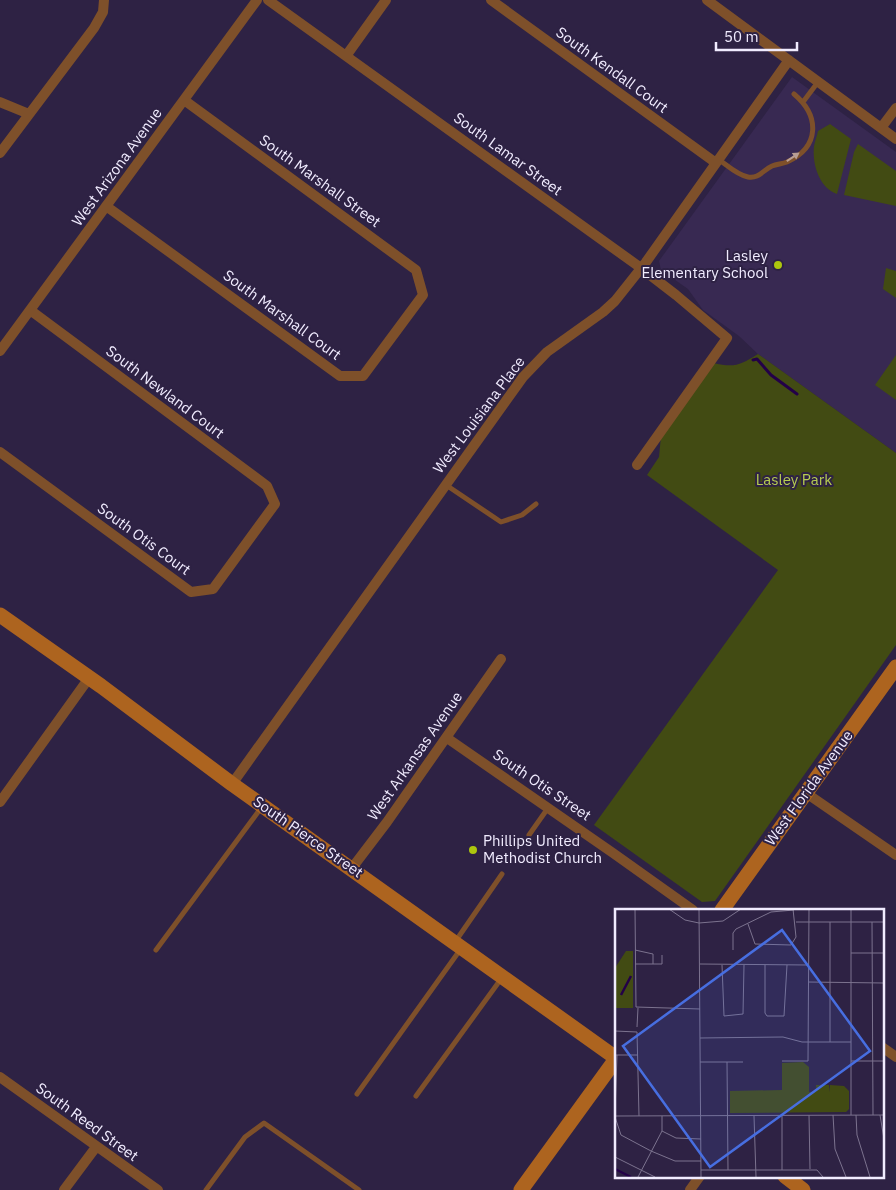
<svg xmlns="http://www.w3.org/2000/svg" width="896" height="1190" font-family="'IBM Plex Sans',sans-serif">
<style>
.built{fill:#382952}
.green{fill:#424b13}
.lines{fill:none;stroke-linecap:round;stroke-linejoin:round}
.stream{stroke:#230048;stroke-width:3}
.lane{stroke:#7e502a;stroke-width:5}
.street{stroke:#7e502a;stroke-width:10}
.secondary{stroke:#ad641f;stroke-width:15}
.oneway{fill:#b89e94}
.poi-dot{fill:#adc60e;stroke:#2e2244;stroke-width:2}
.labels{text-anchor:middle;stroke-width:4;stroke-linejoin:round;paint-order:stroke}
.street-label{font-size:15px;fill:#f1ecff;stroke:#2e2244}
.poi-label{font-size:15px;fill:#f1ecff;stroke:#2e2244;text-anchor:end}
.park-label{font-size:15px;fill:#b7cd51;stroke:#2e2244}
.inset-river{fill:none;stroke:#230048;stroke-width:2.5}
.inset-road{fill:none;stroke:#7c738f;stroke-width:1}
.view{fill:#476ee0;fill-opacity:0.15;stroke:#476ee0;stroke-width:2.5}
.inset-edge{fill:none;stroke:#f1ecff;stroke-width:2.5}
</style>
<rect width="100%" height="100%" fill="#2e2244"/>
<path class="built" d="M792,77L896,152V453L758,354L739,336L703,310L688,289L661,270L659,261Z"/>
<path class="green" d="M830,124L851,139L837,194C819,188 812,164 814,146C815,141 817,136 818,131Z
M858,144L896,171V206L844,195L854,152Z
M886,268L896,271V298L883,289Z
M758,354L896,453V645L715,901L702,902L594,825L778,570L647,475L659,457L661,436L713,363C735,368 740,365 758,354Z
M896,355V400L875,385Z"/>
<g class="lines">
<path class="stream" d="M753,360L757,359L771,375L797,394"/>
<path class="lane" d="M803,102L818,82
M718,159C727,165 737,175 748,177C759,179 763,170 772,166C777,164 782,164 787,162C820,147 820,116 794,94
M446,485L501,522L522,515L536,504
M529,835L548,808
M455,942L502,874
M156,950L261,808
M357,1094L460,950
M416,1096L501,979
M206,1190L245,1137L264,1123L359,1190"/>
<path class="street" d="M268,0L641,268L676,295L727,338L637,465
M491,0L716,163
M707,0L896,139
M346,56L386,0
M0,102L29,114
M881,128L896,108
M0,153L94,28L103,12L104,0
M106,206L340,376H363L423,295L416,270L184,100
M0,351L257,0
M0,452L191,592L213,589L275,504L267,486L30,310
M447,738L613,853L693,910
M232,784L523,377L547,352L603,312L615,301L646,262L789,60
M806,793L896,855
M0,802L89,678
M352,868L387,822L501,659
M882,1047L896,1057
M0,1077L158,1190
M64,1190L96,1147
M690,1190L700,1176"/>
<path class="secondary" d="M0,615L101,686L232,784L616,1058
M722,910L896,667
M785,1176L803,1190
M521,1190L616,1059"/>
</g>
<defs><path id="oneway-solid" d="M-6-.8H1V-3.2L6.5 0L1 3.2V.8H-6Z" transform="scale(1.25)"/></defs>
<use class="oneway" href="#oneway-solid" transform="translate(793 157) rotate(-34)"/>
<g class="poi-dot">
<circle cx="778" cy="265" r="5"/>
<circle cx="473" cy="850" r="5"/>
</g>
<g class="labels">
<g class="street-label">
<text transform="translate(612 70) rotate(36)" y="5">South Kendall Court</text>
<text transform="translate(508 154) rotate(36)" y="5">South Lamar Street</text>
<text transform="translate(117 167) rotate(-54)" y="5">West Arizona Avenue</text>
<text transform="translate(320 181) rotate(36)" y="5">South Marshall Street</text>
<text transform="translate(282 315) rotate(36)" y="5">South Marshall Court</text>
<text transform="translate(165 392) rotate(37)" y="5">South Newland Court</text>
<text transform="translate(479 415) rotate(-53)" y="5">West Louisiana Place</text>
<text transform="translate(144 539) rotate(36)" y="5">South Otis Court</text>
<text transform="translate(415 756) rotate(-55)" y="5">West Arkansas Avenue</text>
<text transform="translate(542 785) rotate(34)" y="5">South Otis Street</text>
<text transform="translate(809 788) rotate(-54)" y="5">West Florida Avenue</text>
<text transform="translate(308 837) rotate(35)" y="5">South Pierce Street</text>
<text transform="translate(87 1122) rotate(36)" y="5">South Reed Street</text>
</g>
<g class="poi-label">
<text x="768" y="261">Lasley<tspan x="768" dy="17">Elementary School</tspan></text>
<text x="483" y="846" text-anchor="start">Phillips United<tspan x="483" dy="17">Methodist Church</tspan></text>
</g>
<g class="park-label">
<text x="794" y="485">Lasley Park</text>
</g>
</g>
<g transform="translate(615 909)">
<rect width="269" height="269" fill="#2e2244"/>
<path d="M11,42H18V99H0V59ZM188,153L194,158V183H201V176H214V183L215,176L229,177L234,182V200L231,203L115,204V182L167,181V154Z" fill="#424b13"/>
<path class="inset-river" d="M6,86L16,67M0,260L16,268"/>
<path class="inset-road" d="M20,0L21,98L85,100M54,0L70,11L84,14L108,12L126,0M84,0L86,268M236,0V206M181,13H269M215,13V133M257,13L258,206M133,15L140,35L176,36L181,28L178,0M20,41L38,45V55M118,41V24L121,20L156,3L179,1M236,44H269M20,55H47V46M85,55L193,56M107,56L109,107L128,105L129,56M150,56V104L152,107H169L172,56M193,73L269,74M22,118L23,99M0,122L22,123L24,207M85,129L168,128L187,133H236M0,146H23M167,152H193L194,0M236,152H269M85,153H128M112,153L113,261M0,204L2,146M194,206L195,260M218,206L220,240L231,268M241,206L242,226L255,268M265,206L269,230M0,207L269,206M139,207L141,268M167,207V261M0,208L6,226L36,242L60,252H86M47,222L61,229L86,230M0,248L40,268M86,261H202L208,268M23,268L47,222V207"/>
<path class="view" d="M167,21L255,142L95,258L8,137Z"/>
<rect width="269" height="269" class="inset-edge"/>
</g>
<path d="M716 42v8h81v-8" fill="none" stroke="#f1ecff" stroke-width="2.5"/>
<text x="724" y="42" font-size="15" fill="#f1ecff" stroke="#2e2244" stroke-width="4" paint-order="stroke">50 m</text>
</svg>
